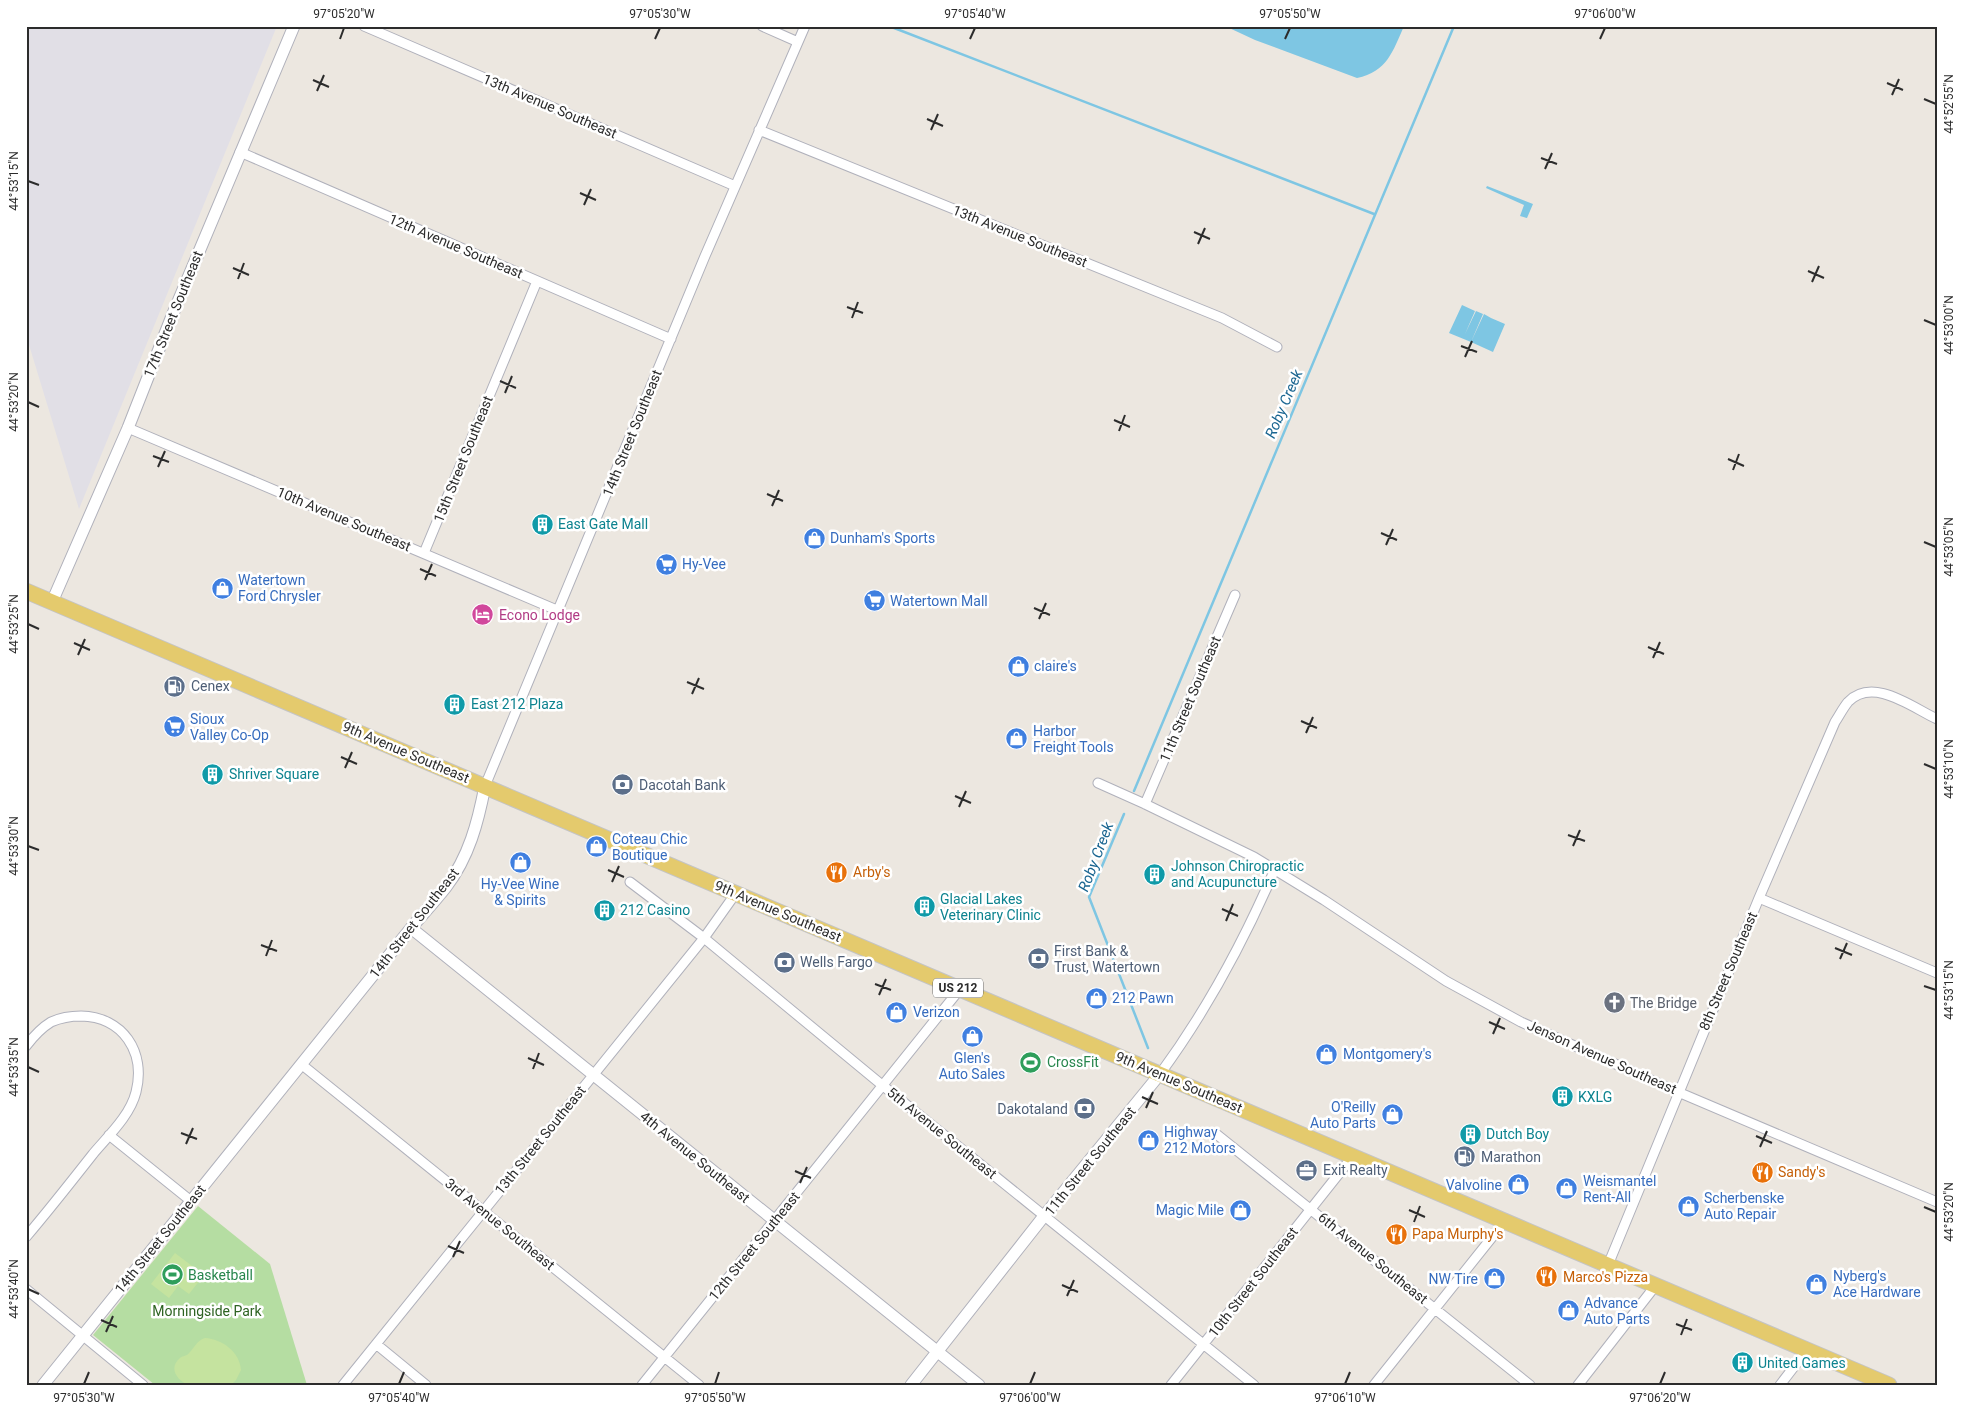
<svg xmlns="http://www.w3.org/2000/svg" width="1963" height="1411" font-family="Roboto,sans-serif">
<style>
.industrial{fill:#e1dfe6}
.green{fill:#b5dda2}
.pitch{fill:#c5e39f}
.water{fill:#7ec6e3}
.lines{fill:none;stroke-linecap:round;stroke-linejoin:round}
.stream{stroke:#7ec6e3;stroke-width:2.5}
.minor-casing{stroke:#b0b1bb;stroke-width:11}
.tertiary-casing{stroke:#b0b1bb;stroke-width:13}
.primary-casing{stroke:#c4c4c4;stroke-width:17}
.minor{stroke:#fff;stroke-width:9}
.tertiary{stroke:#fff;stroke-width:11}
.primary{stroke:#e4ca6d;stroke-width:15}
.ticks{fill:none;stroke:#2c2c2c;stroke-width:2}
.labels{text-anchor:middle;stroke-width:5;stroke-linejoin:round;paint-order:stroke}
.shield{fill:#fff;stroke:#6b6b6b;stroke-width:1}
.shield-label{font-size:12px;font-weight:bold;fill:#2c2c2c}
.street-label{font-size:14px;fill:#2c2c2c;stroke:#fff}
.culture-label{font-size:14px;fill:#0d838f;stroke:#fff;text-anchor:start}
.shop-label{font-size:14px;fill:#366cbe;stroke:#fff;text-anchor:start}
.hotel-label{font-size:14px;fill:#b23c85;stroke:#fff;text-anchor:start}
.service-label{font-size:14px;fill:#4e5e75;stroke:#fff;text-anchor:start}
.food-label{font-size:14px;fill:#c56008;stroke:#fff;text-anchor:start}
.worship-label{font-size:14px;fill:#5b616d;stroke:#fff;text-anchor:start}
.leisure-label{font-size:14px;fill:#27864d;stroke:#fff;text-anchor:start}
.park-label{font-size:14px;fill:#2e6322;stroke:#fff}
.water-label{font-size:15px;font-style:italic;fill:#1b6691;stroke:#fff}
.neatline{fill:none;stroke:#2c2c2c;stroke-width:2}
.ticks-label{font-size:12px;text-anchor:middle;fill:#2c2c2c}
</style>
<rect width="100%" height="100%" fill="#ece7e0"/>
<path class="industrial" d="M26,26H277L79,509L26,335Z"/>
<path class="green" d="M198,1206L270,1264L307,1385H155L93,1335Z"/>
<path class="pitch" d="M175,1253L204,1275L189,1294L178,1286L169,1298L151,1284Z
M205,1338C222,1339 240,1352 241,1370L236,1380L231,1385H189C177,1381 168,1368 180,1358C182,1356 185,1356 187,1355C194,1349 196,1341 205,1338Z"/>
<path class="water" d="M1225,26H1404C1393,51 1387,72 1357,78L1255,40Z
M1487,186L1533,204L1527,218L1520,216L1524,205L1486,188Z
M1462,305L1475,311L1465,334L1476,311L1483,314L1471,342L1449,333Z
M1484,314L1491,318L1481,341L1491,318L1505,324L1493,352L1471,342Z"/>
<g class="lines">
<path class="stream" d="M889,26L1374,214
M1134,791L1454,26
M1124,814L1089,897L1148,1048"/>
<defs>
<path id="minor" d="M364,26L735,186
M762,26L798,42
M759,130L1222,318L1277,347
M240,152L671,339
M128,428L559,611
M424,553L537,281
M1098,783L1145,804L1254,857L1324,900L1446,981L1521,1022L1678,1092L1937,1202
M485,786L705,256L805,26
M1145,804L1235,595
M630,882L704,938L882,1085L1254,1385
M1759,898L1937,973
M26,1046C33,1037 41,1028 51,1022C60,1018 71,1016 81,1016C123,1017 146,1052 136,1092C130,1116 108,1136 93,1154C71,1182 49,1210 26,1237
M301,1064L699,1385
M1160,1074C1207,1010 1244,941 1275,869
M1215,1133L1530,1385
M109,1135L191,1201
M1608,1265L1759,898L1835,722C1839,716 1843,708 1848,702C1873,676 1913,708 1937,719
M26,1289L143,1385
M376,1344L426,1385
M343,1385L704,938L736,893
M642,1385L960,989
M1171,1385L1353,1156
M1374,1385L1505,1221
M1578,1385L1656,1285
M1780,1385L1807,1350"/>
<path id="tertiary" d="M52,602L128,428L172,316L294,26
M411,928L979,1385
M43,1385L411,928C423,914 435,901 446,887C469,857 478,822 485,786
M911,1385L1044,1216L1160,1074"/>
<path id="primary" d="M26,591L1889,1385"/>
</defs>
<use href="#minor" class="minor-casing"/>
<use href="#tertiary" class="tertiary-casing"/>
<use href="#primary" class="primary-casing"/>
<use href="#minor" class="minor"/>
<use href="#tertiary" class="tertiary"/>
<use href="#primary" class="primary"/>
</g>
<path class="ticks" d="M340,39L344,28M655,39L660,28M970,39L975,28M1285,39L1290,28M1600,39L1605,28M313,80L329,87M1887,83L1903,90M317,91L324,75M1892,95L1899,79M1924,99L1936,104M927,119L943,126M931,130L938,114M1541,158L1557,164M1545,169L1552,153M28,181L39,185M580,193L596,200M584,205L591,189M1194,232L1210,239M1198,244L1205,228M233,268L249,275M1808,271L1824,278M238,279L244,263M1812,282L1819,266M847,307L863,313M852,318L858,302M1924,320L1936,325M1461,346L1477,352M1465,357L1472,341M500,381L516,388M505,393L512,376M28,402L39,407M1114,420L1130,427M1119,431L1125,415M153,456L169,462M1728,459L1744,466M158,467L165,451M1733,470L1739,454M767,494L783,501M772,506L779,490M1381,533L1397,540M1924,542L1936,547M1386,545L1393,529M420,569L436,576M425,580L432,564M1034,608L1050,615M1039,619L1046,603M28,624L39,629M74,643L90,650M1648,647L1664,654M78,655L85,639M1653,658L1660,642M687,682L704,689M692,694L699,678M1301,721L1317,728M1306,733L1313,717M341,757L357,764M1924,764L1936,769M345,768L352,752M955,796L971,803M959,807L966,791M1568,835L1585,841M28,846L39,850M1573,846L1580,830M608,870L624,877M612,882L619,866M1222,909L1238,916M1226,921L1233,904M261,945L277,951M1835,948L1852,955M266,956L272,940M1840,959L1847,943M875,984L891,990M1924,986L1936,990M879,995L886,979M1489,1022L1505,1029M1493,1034L1500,1018M528,1058L544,1065M28,1067L39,1072M533,1069L539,1053M1142,1097L1158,1104M1146,1108L1153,1092M181,1133L197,1139M1756,1136L1772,1143M186,1144L193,1128M1760,1147L1767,1131M795,1171L811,1178M800,1183L807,1167M1924,1207L1936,1212M1409,1210L1425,1217M1414,1222L1420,1206M448,1246L464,1253M453,1257L460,1241M1062,1285L1078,1292M28,1289L39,1294M1067,1296L1074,1280M101,1320L117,1327M1676,1324L1692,1330M106,1332L113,1316M1681,1335L1687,1319M84,1384L89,1372M399,1384L404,1372M715,1384L719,1372M1030,1384L1035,1372M1345,1384L1350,1372M1660,1384L1665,1372"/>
<defs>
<symbol id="building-disc" viewBox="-11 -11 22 22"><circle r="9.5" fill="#0f9aa8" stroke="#fff"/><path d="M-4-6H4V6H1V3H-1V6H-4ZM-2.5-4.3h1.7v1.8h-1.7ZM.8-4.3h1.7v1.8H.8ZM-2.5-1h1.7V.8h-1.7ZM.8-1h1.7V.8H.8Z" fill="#fff"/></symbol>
<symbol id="shop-disc" viewBox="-11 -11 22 22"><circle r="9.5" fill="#3f7fe0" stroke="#fff"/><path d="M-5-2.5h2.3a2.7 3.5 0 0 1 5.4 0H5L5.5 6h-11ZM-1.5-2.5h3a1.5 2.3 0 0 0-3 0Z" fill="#fff"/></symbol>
<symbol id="supermarket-disc" viewBox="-11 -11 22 22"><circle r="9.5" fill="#3f7fe0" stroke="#fff"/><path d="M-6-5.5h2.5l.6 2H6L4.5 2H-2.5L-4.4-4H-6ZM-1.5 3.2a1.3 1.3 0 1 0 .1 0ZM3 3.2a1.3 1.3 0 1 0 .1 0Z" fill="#fff"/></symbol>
<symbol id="hotel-disc" viewBox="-11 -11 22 22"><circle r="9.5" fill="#d1479c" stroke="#fff"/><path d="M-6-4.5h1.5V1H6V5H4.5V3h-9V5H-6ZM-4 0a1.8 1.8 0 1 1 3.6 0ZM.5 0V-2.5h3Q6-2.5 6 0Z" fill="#fff"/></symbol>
<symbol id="fuel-disc" viewBox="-11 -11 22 22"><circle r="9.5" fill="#5c6f8a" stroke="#fff"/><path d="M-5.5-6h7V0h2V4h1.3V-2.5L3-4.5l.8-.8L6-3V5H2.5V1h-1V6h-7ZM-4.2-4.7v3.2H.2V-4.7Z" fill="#fff"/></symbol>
<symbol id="bank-disc" viewBox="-11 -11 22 22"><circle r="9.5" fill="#5c6f8a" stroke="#fff"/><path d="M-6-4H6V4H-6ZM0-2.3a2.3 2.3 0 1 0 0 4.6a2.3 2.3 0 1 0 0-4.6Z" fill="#fff"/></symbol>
<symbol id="restaurant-disc" viewBox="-11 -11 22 22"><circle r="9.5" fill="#e8710a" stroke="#fff"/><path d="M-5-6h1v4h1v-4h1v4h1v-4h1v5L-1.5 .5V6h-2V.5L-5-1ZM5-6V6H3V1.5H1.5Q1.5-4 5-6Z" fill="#fff"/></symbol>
<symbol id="church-disc" viewBox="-11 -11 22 22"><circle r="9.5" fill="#6b7280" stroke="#fff"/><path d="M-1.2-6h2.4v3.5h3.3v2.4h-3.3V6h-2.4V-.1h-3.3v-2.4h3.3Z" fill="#fff"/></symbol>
<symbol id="stadium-disc" viewBox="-11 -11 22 22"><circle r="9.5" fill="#2e9e5b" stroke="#fff"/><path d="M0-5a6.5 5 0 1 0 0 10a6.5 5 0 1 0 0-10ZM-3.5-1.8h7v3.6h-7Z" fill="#fff"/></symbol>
<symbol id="office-disc" viewBox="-11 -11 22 22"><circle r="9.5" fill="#5c6f8a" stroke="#fff"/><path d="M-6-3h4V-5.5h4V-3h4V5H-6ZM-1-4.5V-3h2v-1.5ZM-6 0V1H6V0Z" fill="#fff"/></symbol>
</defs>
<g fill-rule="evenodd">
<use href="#building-disc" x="530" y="512" width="25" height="25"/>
<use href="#shop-disc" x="802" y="526" width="25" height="25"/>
<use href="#supermarket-disc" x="654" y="552" width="25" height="25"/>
<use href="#shop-disc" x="210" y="576" width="25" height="25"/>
<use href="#supermarket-disc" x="862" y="588" width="25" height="25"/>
<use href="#hotel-disc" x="470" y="602" width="25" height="25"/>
<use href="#shop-disc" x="1006" y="654" width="25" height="25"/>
<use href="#fuel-disc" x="162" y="674" width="25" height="25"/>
<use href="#building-disc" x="442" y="692" width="25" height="25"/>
<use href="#supermarket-disc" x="162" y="714" width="25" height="25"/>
<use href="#shop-disc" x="1004" y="726" width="25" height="25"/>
<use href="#building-disc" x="200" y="762" width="25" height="25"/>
<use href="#bank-disc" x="610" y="772" width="25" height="25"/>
<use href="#shop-disc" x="584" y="834" width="25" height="25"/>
<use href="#shop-disc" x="508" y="850" width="25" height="25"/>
<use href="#restaurant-disc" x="824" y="860" width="25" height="25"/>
<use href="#building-disc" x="1142" y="862" width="25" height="25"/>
<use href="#building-disc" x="912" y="894" width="25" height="25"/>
<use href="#building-disc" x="592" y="898" width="25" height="25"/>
<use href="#bank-disc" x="1026" y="946" width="25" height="25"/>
<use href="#bank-disc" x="772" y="950" width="25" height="25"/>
<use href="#shop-disc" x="1084" y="986" width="25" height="25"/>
<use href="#church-disc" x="1602" y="990" width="25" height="25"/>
<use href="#shop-disc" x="884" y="1000" width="25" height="25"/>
<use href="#shop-disc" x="960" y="1024" width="25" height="25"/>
<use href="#shop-disc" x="1314" y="1042" width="25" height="25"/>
<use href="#stadium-disc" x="1018" y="1050" width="25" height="25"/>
<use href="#building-disc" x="1550" y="1084" width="25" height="25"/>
<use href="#bank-disc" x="1072" y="1096" width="25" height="25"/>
<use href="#shop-disc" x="1380" y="1102" width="25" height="25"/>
<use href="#building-disc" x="1458" y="1122" width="25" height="25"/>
<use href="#shop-disc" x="1136" y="1128" width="25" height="25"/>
<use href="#fuel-disc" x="1452" y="1144" width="25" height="25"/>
<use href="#office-disc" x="1294" y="1158" width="25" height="25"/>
<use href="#restaurant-disc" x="1750" y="1160" width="25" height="25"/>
<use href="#shop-disc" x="1506" y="1172" width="25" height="25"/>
<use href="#shop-disc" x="1554" y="1176" width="25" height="25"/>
<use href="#shop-disc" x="1676" y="1194" width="25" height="25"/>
<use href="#shop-disc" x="1228" y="1198" width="25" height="25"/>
<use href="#restaurant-disc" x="1384" y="1222" width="25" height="25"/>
<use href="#stadium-disc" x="160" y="1262" width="25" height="25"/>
<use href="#restaurant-disc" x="1534" y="1264" width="25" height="25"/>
<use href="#shop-disc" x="1482" y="1266" width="25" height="25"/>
<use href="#shop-disc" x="1804" y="1272" width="25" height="25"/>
<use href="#shop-disc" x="1556" y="1298" width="25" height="25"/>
<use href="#building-disc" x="1730" y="1350" width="25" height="25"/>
</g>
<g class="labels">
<rect class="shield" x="933" y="978.5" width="50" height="19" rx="4"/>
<g class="shield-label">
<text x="958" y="992">US 212</text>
</g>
<g class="street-label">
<text transform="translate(550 106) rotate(23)" y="5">13th Avenue Southeast</text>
<text transform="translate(1020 236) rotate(22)" y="5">13th Avenue Southeast</text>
<text transform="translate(456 246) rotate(23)" y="5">12th Avenue Southeast</text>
<text transform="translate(173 314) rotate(-68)" y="5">17th Street Southeast</text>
<text transform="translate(632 433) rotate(-68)" y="5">14th Street Southeast</text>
<text transform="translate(463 459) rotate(-68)" y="5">15th Street Southeast</text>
<text transform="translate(344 519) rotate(23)" y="5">10th Avenue Southeast</text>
<text transform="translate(1190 699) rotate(-67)" y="5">11th Street Southeast</text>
<text transform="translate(406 752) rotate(23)" y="5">9th Avenue Southeast</text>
<text transform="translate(778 911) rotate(23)" y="5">9th Avenue Southeast</text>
<text transform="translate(414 923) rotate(-52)" y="5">14th Street Southeast</text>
<text transform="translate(1728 971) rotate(-67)" y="5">8th Street Southeast</text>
<text transform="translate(1602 1057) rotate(24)" y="5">Jenson Avenue Southeast</text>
<text transform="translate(1179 1082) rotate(23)" y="5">9th Avenue Southeast</text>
<text transform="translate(942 1133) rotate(39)" y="5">5th Avenue Southeast</text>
<text transform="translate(540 1140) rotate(-51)" y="5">13th Street Southeast</text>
<text transform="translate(695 1157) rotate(39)" y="5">4th Avenue Southeast</text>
<text transform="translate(1090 1161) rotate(-51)" y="5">11th Street Southeast</text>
<text transform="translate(500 1224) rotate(39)" y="5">3rd Avenue Southeast</text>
<text transform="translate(160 1239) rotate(-51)" y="5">14th Street Southeast</text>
<text transform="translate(754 1246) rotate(-51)" y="5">12th Street Southeast</text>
<text transform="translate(1373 1258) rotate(39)" y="5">6th Avenue Southeast</text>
<text transform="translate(1253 1282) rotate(-52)" y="5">10th Street Southeast</text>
</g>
<g class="culture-label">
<text x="558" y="529">East Gate Mall</text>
<text x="471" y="709">East 212 Plaza</text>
<text x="229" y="779">Shriver Square</text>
<text x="1171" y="871">Johnson Chiropractic<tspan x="1171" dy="16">and Acupuncture</tspan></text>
<text x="940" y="904">Glacial Lakes<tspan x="940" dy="16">Veterinary Clinic</tspan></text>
<text x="620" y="915">212 Casino</text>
<text x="1578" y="1102">KXLG</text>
<text x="1486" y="1139">Dutch Boy</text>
<text x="1758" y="1368">United Games</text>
</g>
<g class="shop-label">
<text x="830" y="543">Dunham's Sports</text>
<text x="682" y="569">Hy-Vee</text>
<text x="238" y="585">Watertown<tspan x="238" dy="16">Ford Chrysler</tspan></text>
<text x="890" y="606">Watertown Mall</text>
<text x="1034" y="671">claire's</text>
<text x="190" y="724">Sioux<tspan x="190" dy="16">Valley Co-Op</tspan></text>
<text x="1033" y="736">Harbor<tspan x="1033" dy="16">Freight Tools</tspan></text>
<text x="612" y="844">Coteau Chic<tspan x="612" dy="16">Boutique</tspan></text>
<text x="520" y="889" text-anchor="middle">Hy-Vee Wine<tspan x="520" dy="16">&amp; Spirits</tspan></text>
<text x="1112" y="1003">212 Pawn</text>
<text x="913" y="1017">Verizon</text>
<text x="1343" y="1059">Montgomery's</text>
<text x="972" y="1063" text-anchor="middle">Glen's<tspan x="972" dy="16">Auto Sales</tspan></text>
<text x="1376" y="1112" text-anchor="end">O'Reilly<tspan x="1376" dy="16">Auto Parts</tspan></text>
<text x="1164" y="1137">Highway<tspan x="1164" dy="16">212 Motors</tspan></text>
<text x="1583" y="1186">Weismantel<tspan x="1583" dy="16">Rent-All</tspan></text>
<text x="1502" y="1190" text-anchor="end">Valvoline</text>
<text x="1704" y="1203">Scherbenske<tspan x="1704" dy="16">Auto Repair</tspan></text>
<text x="1224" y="1215" text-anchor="end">Magic Mile</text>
<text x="1833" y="1281">Nyberg's<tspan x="1833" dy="16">Ace Hardware</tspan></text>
<text x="1478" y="1284" text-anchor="end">NW Tire</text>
<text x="1584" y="1308">Advance<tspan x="1584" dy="16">Auto Parts</tspan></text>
</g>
<g class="hotel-label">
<text x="499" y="620">Econo Lodge</text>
</g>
<g class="service-label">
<text x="191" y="691">Cenex</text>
<text x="639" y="790">Dacotah Bank</text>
<text x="1054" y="956">First Bank &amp;<tspan x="1054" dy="16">Trust, Watertown</tspan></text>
<text x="800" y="967">Wells Fargo</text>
<text x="1068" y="1114" text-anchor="end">Dakotaland</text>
<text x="1481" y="1162">Marathon</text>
<text x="1323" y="1175">Exit Realty</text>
</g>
<g class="food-label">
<text x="853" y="877">Arby's</text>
<text x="1778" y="1177">Sandy's</text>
<text x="1412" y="1239">Papa Murphy's</text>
<text x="1563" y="1282">Marco's Pizza</text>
</g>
<g class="worship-label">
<text x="1630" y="1008">The Bridge</text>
</g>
<g class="leisure-label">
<text x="1047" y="1067">CrossFit</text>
<text x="188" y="1280">Basketball</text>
</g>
<g class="park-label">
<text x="207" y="1316">Morningside Park</text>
</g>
<g class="water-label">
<text transform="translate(1284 404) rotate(-67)" y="5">Roby Creek</text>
<text transform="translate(1096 857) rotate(-69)" y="5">Roby Creek</text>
</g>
</g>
<rect width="1963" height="1411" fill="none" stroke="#ffffff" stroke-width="55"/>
<rect x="28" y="28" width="1908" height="1356" class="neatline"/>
<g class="ticks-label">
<text x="344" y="18">97°05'20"W</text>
<text x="660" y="18">97°05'30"W</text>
<text x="975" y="18">97°05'40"W</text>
<text x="1290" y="18">97°05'50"W</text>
<text x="1605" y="18">97°06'00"W</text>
<text transform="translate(1949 104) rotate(-90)" y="4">44°52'55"N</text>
<text transform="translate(14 181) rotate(-90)" y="4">44°53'15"N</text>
<text transform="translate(1949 325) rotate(-90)" y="4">44°53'00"N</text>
<text transform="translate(14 402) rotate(-90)" y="4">44°53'20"N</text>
<text transform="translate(1949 547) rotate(-90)" y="4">44°53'05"N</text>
<text transform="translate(14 624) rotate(-90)" y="4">44°53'25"N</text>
<text transform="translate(1949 769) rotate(-90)" y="4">44°53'10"N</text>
<text transform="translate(14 846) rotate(-90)" y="4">44°53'30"N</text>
<text transform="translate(1949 990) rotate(-90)" y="4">44°53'15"N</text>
<text transform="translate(14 1067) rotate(-90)" y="4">44°53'35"N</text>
<text transform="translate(1949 1212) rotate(-90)" y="4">44°53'20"N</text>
<text transform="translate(14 1289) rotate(-90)" y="4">44°53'40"N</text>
<text x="84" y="1402">97°05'30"W</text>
<text x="399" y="1402">97°05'40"W</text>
<text x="715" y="1402">97°05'50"W</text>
<text x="1030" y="1402">97°06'00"W</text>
<text x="1345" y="1402">97°06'10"W</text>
<text x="1660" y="1402">97°06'20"W</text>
</g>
</svg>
